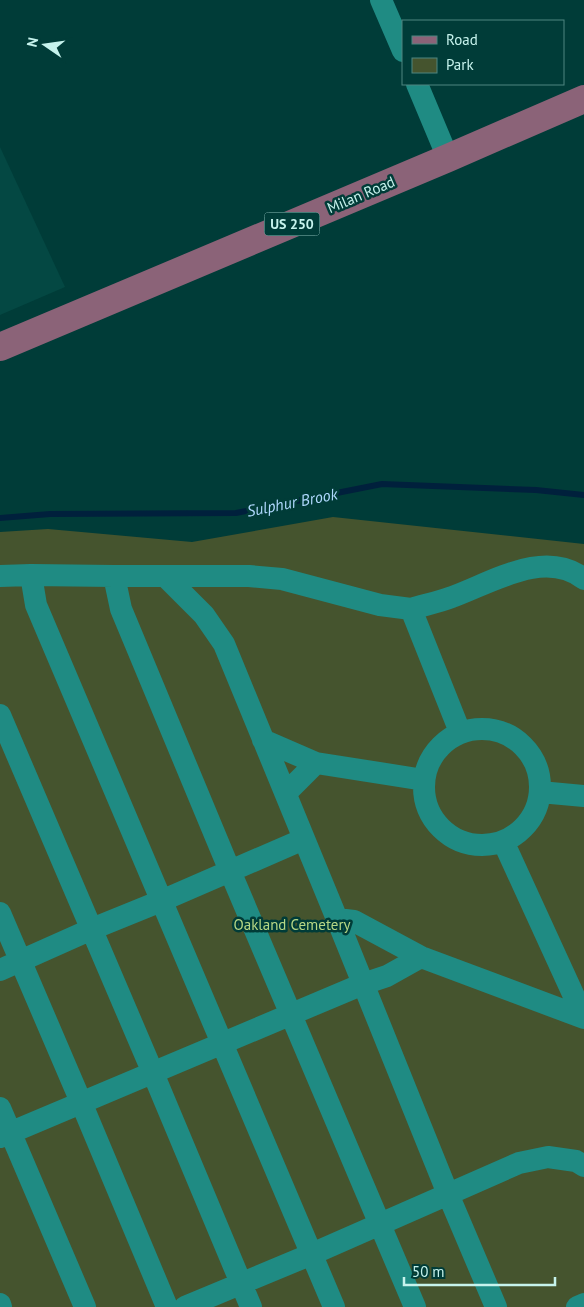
<svg xmlns="http://www.w3.org/2000/svg" width="584" height="1307" font-family="'PT Sans',sans-serif">
<style>
.built{fill:#044843}
.green{fill:#45542e}
.lines{fill:none;stroke-linecap:round;stroke-linejoin:round}
.stream{stroke:#00203c;stroke-width:6}
.minor{stroke:#1f8b83;stroke-width:22}
.major{stroke:#8b6378;stroke-width:28}
.labels{text-anchor:middle;stroke-width:5;stroke-linejoin:round;paint-order:stroke}
.shield{fill:#003c38;stroke:#8bbcb7;stroke-width:1}
.shield-label{font-size:14px;font-weight:bold;fill:#c6f3ed}
.street-label{font-size:15px;fill:#c6f3ed;stroke:#003c38}
.park-label{font-size:15px;fill:#b6d785;stroke:#003c38}
.water-label{font-size:16px;font-style:italic;fill:#b0d9fe;stroke:#003c38}
</style>
<rect width="100%" height="100%" fill="#003c38"/>
<path class="built" d="M0,147L65,287L0,315Z"/>
<path class="green" d="M333,517L584,544V1307H0V532L48,529L192,542Z"/>
<g class="lines">
<path class="stream" d="M0,518L50,514L236,513L382,484L536,490L584,495"/>
<path class="minor" d="M381,0L403,51
M417,84L448,158
M31,575L36,605L334,1307
M0,576L31,575L114,576H249L282,579L380,605L411,609L460,732
M114,576L121,609L230,871L415,1307
M166,577L204,615L224,644L337,919L448,1194L496,1307
M411,609C424,605 439,602 452,597C491,583 545,548 584,579
M0,715L153,1073L251,1307
M424 787a58 58 0 1 1 116 0a58 58 0 1 1-116 0Z
M263,740L316,763L424,780
M540,792L584,796
M286,793L316,763
M503,841L584,1018
M0,913L81,1102L167,1307
M337,919L354,921L421,957L584,1018
M0,970L92,929L161,901L304,839
M0,1108L85,1307
M0,1137L363,984L387,976L421,957
M0,1304L1,1307
M185,1307L312,1254L519,1163L548,1157L576,1161L584,1166
M577,1307L584,1304"/>
<path class="major" d="M0,347L448,158L584,99"/>
</g>
<g class="labels">
<rect class="shield" x="264.5" y="212.5" width="55" height="23" rx="4"/>
<g class="shield-label">
<text x="292" y="229">US 250</text>
</g>
<g class="street-label">
<text transform="translate(361 195) rotate(-23)" y="5">Milan Road</text>
</g>
<g class="park-label">
<text x="292" y="930">Oakland Cemetery</text>
</g>
<g class="water-label">
<text transform="translate(292 502) rotate(-11)" y="6">Sulphur Brook</text>
</g>
</g>
<rect x="402" y="20" width="162" height="65" fill="#003c38" stroke="#4f8580"/>
<rect x="412" y="36" width="25" height="8" fill="#8b6378" stroke="#4f8580"/>
<text x="446" y="45" font-size="15" fill="#c6f3ed">Road</text>
<rect x="412" y="58" width="25" height="15" fill="#45542e" stroke="#4f8580"/>
<text x="446" y="70" font-size="15" fill="#c6f3ed">Park</text>
<g transform="translate(45 45) rotate(283)" stroke="#003c38" stroke-width="4" paint-order="stroke">
<path d="M0-4L9 19L0 12L-9 19Z" fill="#c6f3ed"/>
<text y="-8" font-size="14" font-weight="bold" text-anchor="middle" fill="#c6f3ed">N</text>
</g>
<path d="M404 1277v8h151v-8" fill="none" stroke="#c6f3ed" stroke-width="2.5"/>
<text x="412" y="1277" font-size="15" fill="#c6f3ed" stroke="#003c38" stroke-width="4" paint-order="stroke">50 m</text>
</svg>
